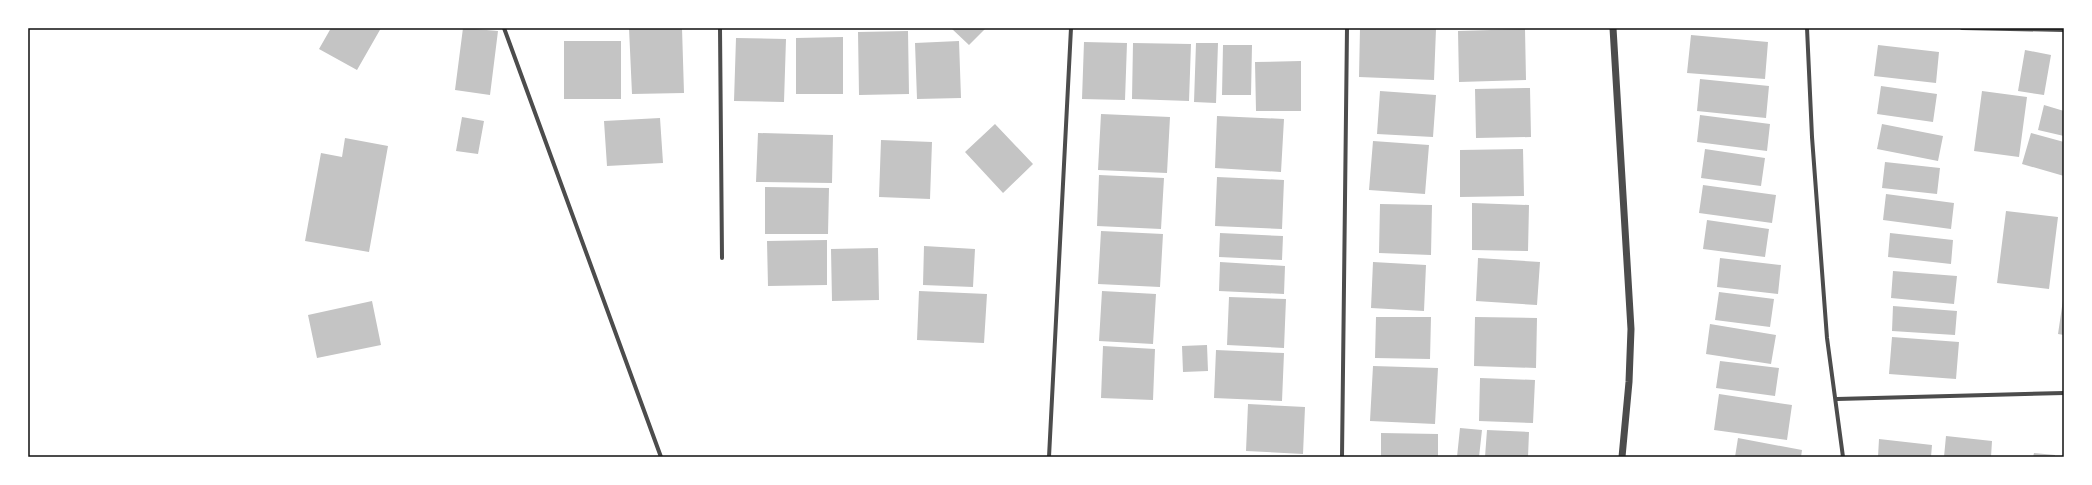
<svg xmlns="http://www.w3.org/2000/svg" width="2092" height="485" font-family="Barlow,sans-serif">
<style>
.building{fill:#c4c4c4}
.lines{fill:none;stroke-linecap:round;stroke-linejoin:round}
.minor{stroke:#4c4c4c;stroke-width:4}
.tertiary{stroke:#4c4c4c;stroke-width:7}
.neatline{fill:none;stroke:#111;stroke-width:1.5}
</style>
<rect width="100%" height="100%" fill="#fff"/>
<path class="building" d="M331,28H381L357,70L319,49Z
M463,28L498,31L490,95L455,90Z
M629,28H682L684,93L632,94Z
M951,28H986L969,45Z
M1360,28L1436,29L1434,80L1359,77Z
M1525,29L1526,80L1459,82L1458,31Z
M908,31L909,94L859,95L858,32Z
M1691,35L1768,42L1765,79L1687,73Z
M843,37V94H796V38Z
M736,38L786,39L784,102L734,101Z
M564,41H621V99H564Z
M959,41L961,98L917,99L915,43Z
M1084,42L1127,43L1125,100L1082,99Z
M1133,43L1191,44L1189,101L1132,99Z
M1196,43H1218L1216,103L1194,102Z
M1223,45H1252L1251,95H1222Z
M1878,45L1939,52L1936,83L1874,76Z
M2025,50L2051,55L2044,95L2018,91Z
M1301,61V111H1256L1255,62Z
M1700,79L1769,86L1766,118L1697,111Z
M1881,86L1937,94L1933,122L1877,114Z
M1530,88L1531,137L1476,138L1475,89Z
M1380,91L1436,95L1433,137L1377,134Z
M1982,91L2027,97L2019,157L1974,151Z
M2044,105L2064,111V136L2038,130Z
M1101,114L1170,117L1167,173L1098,170Z
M1700,115L1770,124L1767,151L1697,142Z
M1217,116L1284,119L1281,172L1215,168Z
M462,117L484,121L478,154L456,151Z
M660,118L663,163L607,166L604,121Z
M995,124L1033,164L1003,193L965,152Z
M1882,124L1943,136L1938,161L1877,149Z
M758,133L833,135L832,183L756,182Z
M2031,133L2064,142V176L2022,164Z
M345,138L388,146L369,252L305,241L321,153L342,157Z
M881,140L932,142L930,199L879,197Z
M1373,141L1429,145L1425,194L1369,190Z
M1523,149L1524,196L1460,197V150Z
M1705,149L1765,158L1761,186L1701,178Z
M1885,162L1940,168L1937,194L1882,188Z
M1099,175L1164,178L1161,229L1097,226Z
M1217,177L1284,180L1282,229L1215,226Z
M1703,185L1776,195L1772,223L1699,213Z
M765,187L829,188L828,234H765Z
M1886,194L1954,203L1951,229L1883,220Z
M1472,203L1529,205L1528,251L1472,250Z
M1380,204L1432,205L1431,255L1379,253Z
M2006,211L2058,217L2049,289L1997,283Z
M1707,220L1769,229L1765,257L1703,249Z
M1101,231L1163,234L1160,287L1098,284Z
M1220,233L1283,236L1282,260L1219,257Z
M1890,233L1953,240L1951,264L1888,257Z
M827,240V285L768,286L767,241Z
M924,246L975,249L973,287L923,285Z
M878,248L879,300L832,301L831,249Z
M1478,258L1540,262L1537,305L1476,301Z
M1720,258L1781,265L1778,294L1717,287Z
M1220,262L1285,266L1284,294L1219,291Z
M1373,262L1426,265L1424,311L1371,308Z
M1893,271L1957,276L1954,304L1891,298Z
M919,291L987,294L984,343L917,340Z
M1102,291L1156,294L1153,344L1099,341Z
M1719,292L1774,299L1770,327L1715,320Z
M1229,297L1286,299L1284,348L1227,345Z
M2063,300H2064V335L2058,334Z
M372,301L381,345L317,358L308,315Z
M1893,306L1957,311L1955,335L1892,331Z
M1376,317H1431L1430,359L1375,358Z
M1475,317L1537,318L1536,368L1474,366Z
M1710,324L1776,335L1771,364L1706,354Z
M1892,337L1959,342L1956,379L1889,374Z
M1207,345L1208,371L1183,372L1182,346Z
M1103,346L1155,349L1153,400L1101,398Z
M1216,350L1284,353L1282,401L1214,398Z
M1720,361L1779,368L1775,396L1716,388Z
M1373,366L1438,368L1435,424L1370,421Z
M1480,378L1535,380L1533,423L1479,421Z
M1719,394L1792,405L1787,440L1714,430Z
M1248,404L1305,407L1303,454L1246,451Z
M1460,428L1482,430L1479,457H1457Z
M1487,430L1529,432L1528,457H1485Z
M1381,433L1438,434V457H1381Z
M1946,436L1992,441L1991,457H1944Z
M1738,438L1802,450L1801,457H1735Z
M1879,439L1932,445L1931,457H1878Z
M2034,453L2055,455V457H2033Z"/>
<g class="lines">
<path class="minor" d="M504,28L661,457
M720,28L722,258
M1807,28L1812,137L1827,338L1843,457
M1962,28L2064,30
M1837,399L2064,393
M1049,457L1071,28
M1342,457L1347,28"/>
<path class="tertiary" d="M1613,28L1631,329L1629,382L1622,457"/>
</g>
<rect width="2092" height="485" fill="none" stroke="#ffffff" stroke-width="58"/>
<rect x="29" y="29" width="2034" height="427" class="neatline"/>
</svg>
